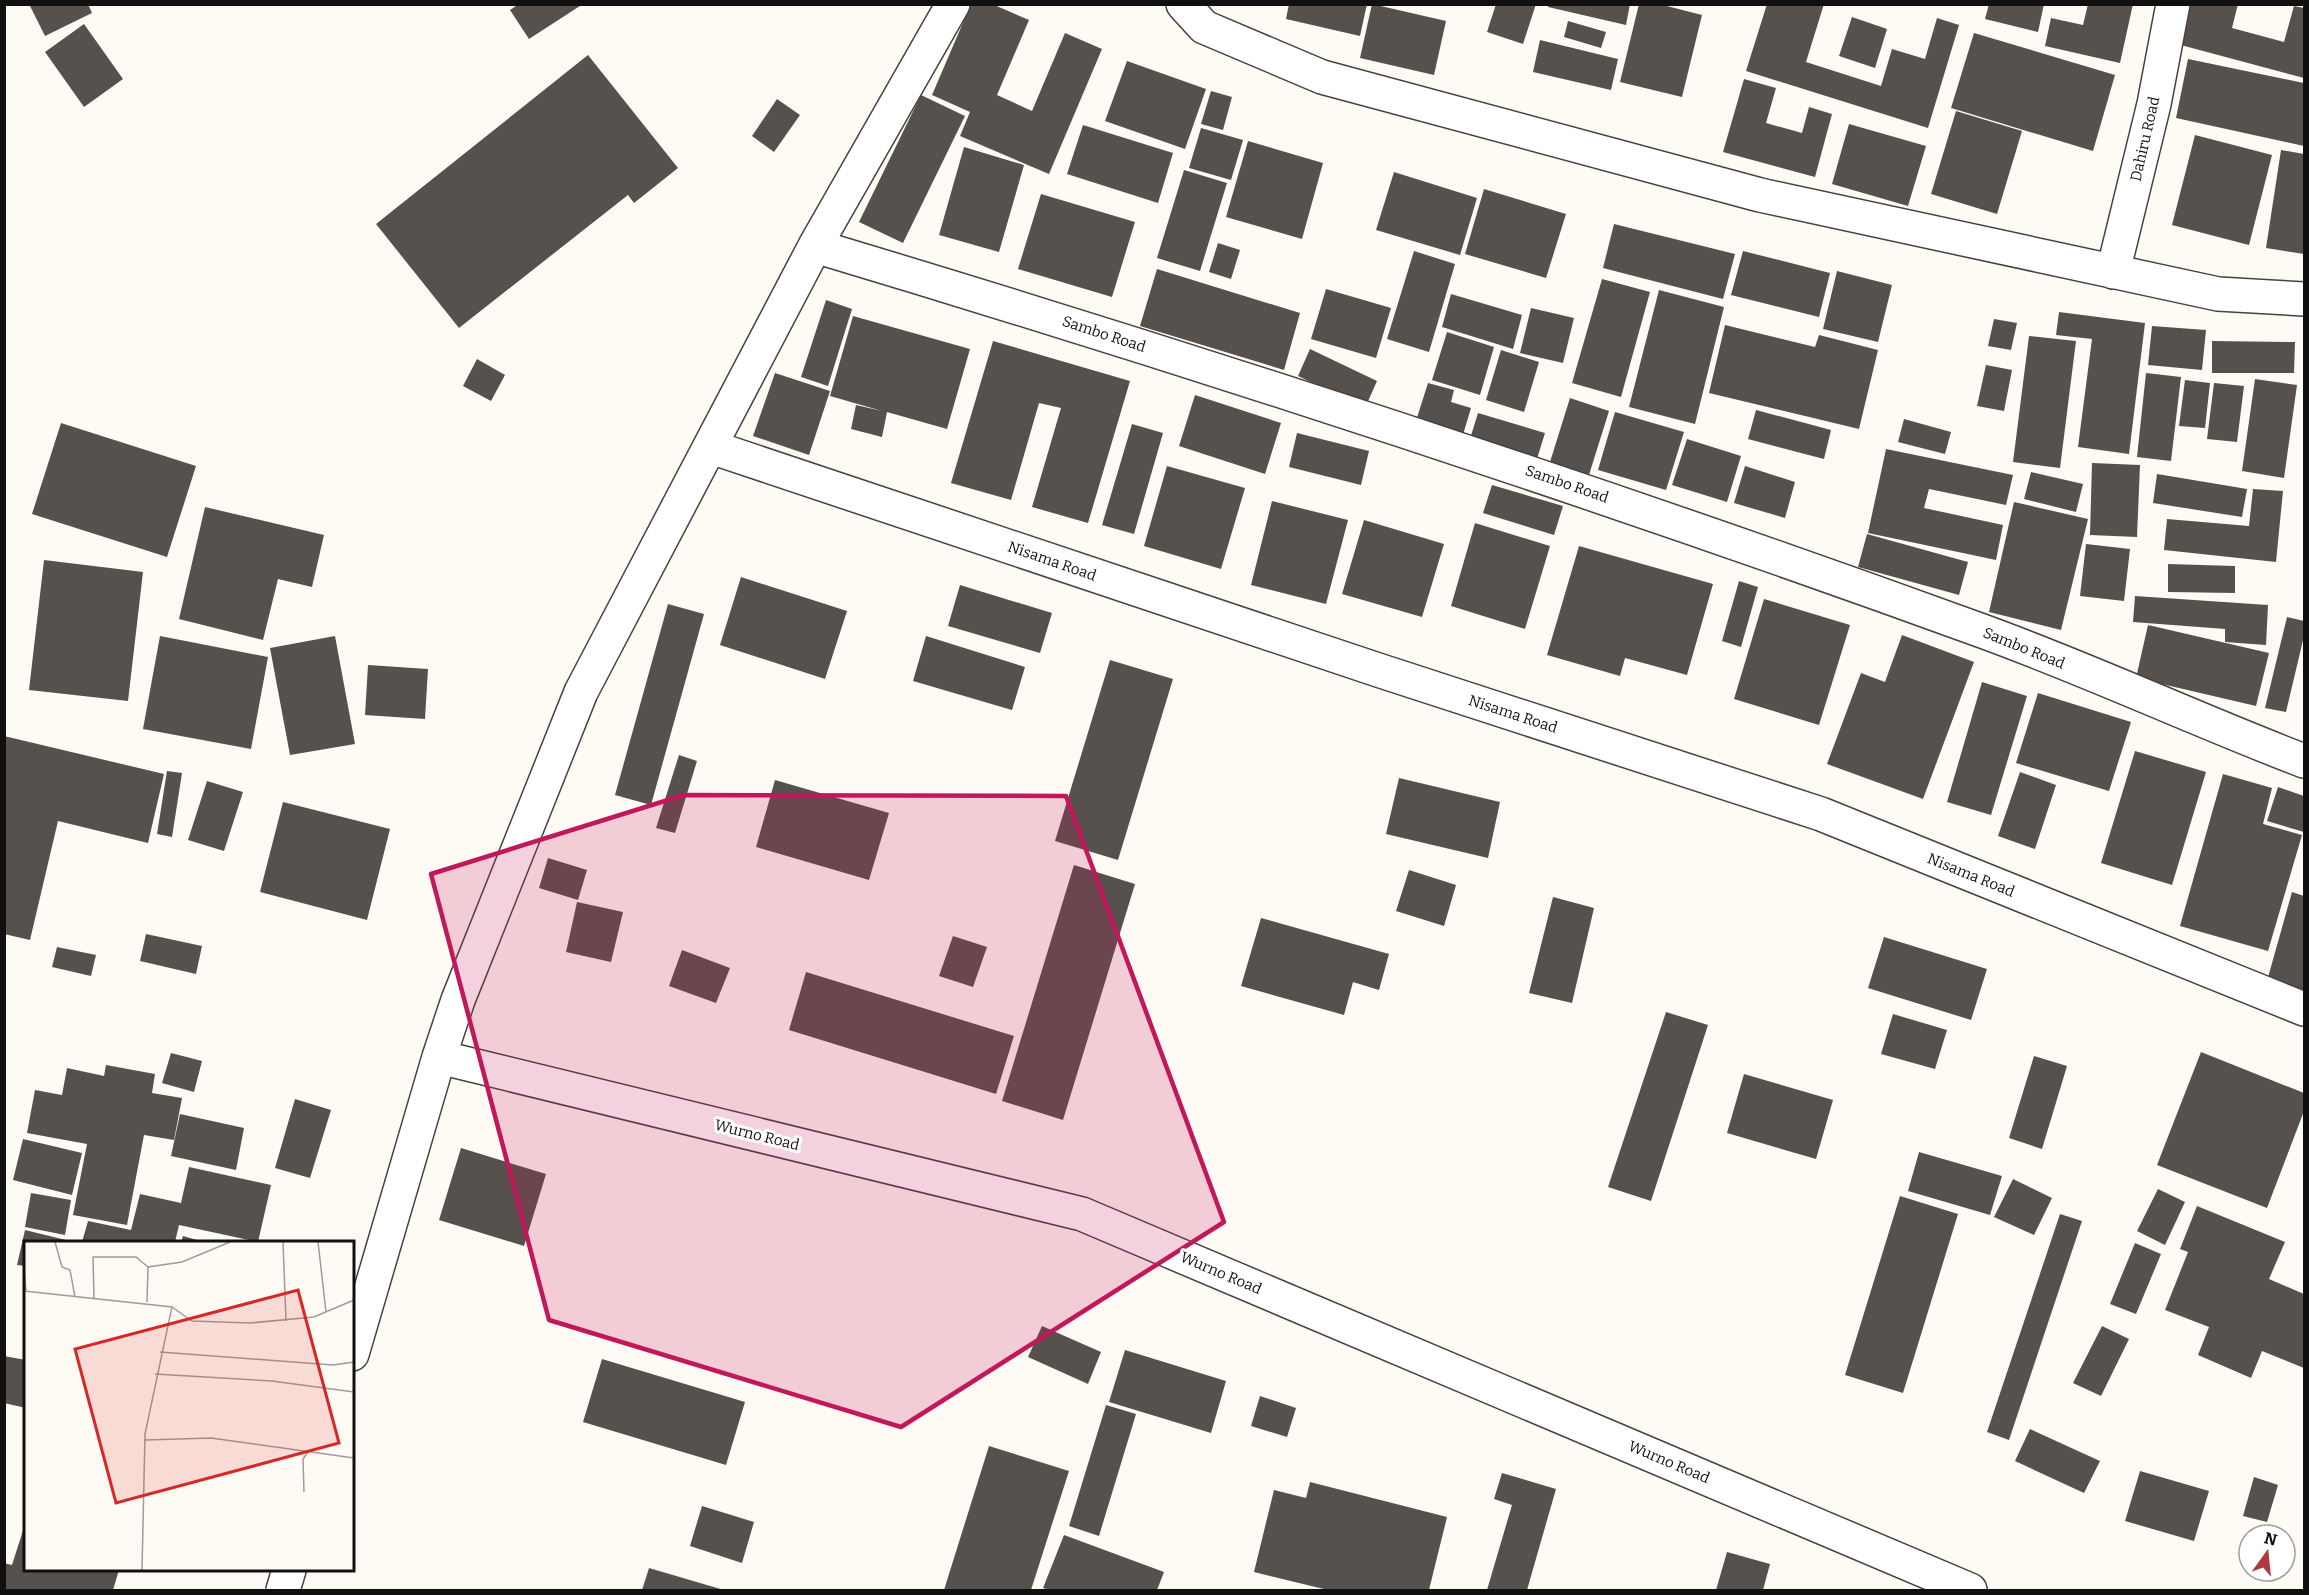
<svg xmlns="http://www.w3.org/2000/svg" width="2309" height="1595" font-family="Bitter,serif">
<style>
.building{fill:#57514d}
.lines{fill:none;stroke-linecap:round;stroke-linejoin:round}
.street-casing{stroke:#434343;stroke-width:36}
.street{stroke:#fff;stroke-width:33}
.marked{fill:#c2185b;fill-opacity:0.2;stroke:#c2185b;stroke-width:4.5;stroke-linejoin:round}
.labels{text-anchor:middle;stroke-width:6;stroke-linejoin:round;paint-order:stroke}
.street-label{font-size:15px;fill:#101010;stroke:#fff}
.inset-road{fill:none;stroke:#9f9d99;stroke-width:1.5}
.view{fill:#d62828;fill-opacity:0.15;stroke:#d62828;stroke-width:3}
.inset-edge{fill:none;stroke:#101010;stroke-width:3}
</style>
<rect width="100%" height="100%" fill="#fefbf4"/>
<path class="building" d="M29,4H88L92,13L45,36Z
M519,4H583L529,39L510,10Z
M971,4H992L1029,20L997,95L1032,111L1065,33L1102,49L1049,174L960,136L970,112L932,95Z
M1289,4H1367L1360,36L1286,19Z
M1372,4L1446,21L1434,75L1360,58Z
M1496,4H1536L1523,44L1487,32Z
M1548,4H1630L1626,25L1548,7Z
M1639,4H1659L1702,15L1682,97L1620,82Z
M1767,4H1824L1806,62L1881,86L1892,49L1925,59L1937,18L1959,25L1928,128L1746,71Z
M1989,4H2044L2038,32L1985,19Z
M2088,4H2133L2120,63L2045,46L2051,18L2083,25Z
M2187,4H2238L2232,28L2284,42L2294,6L2304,8V78L2177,44Z
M1852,17L1887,29L1875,68L1839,56Z
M1568,21L1606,32L1601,48L1564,37Z
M84,24L123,79L84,107L45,52Z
M1974,33L2115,75L2093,151L1951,108Z
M1540,40L1618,59L1611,90L1533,72Z
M588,55L678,168L634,203L628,195L459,328L376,224Z
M2188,59L2304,83V146L2176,118Z
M1127,61L1206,89L1185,149L1105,121Z
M1744,79L1776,88L1766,123L1802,133L1809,107L1832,114L1815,177L1723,152Z
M1211,91L1232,97L1223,130L1201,124Z
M921,95L965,116L903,243L859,222Z
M777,99L800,115L774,152L752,136Z
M1956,111L2022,131L1997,214L1931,194Z
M1849,124L1926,146L1908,206L1832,184Z
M1083,125L1173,153L1158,203L1067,174Z
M1201,128L1243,140L1231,180L1189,168Z
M2195,135L2272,155L2249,245L2172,225Z
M1248,141L1323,163L1302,239L1226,217Z
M964,147L1024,165L999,252L939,235Z
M2281,150L2304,154V254L2266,248Z
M1184,170L1227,183L1200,271L1157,258Z
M1394,172L1477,198L1460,255L1376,230Z
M1484,189L1566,214L1546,278L1465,254Z
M1041,194L1135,222L1112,297L1018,269Z
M1614,224L1735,254L1723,299L1603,268Z
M1218,243L1240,250L1231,279L1209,272Z
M1414,251L1455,264L1429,352L1387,339Z
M1743,251L1830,273L1819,317L1731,295Z
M1157,269L1300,313L1284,370L1140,326Z
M1837,271L1892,285L1878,342L1823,329Z
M1602,279L1650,292L1621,397L1572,383Z
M1326,289L1391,308L1376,358L1311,339Z
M1659,290L1724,307L1695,424L1629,407Z
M1451,294L1522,315L1513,349L1442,327Z
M826,300L852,309L828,386L801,377Z
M1531,308L1574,318L1563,363L1520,353Z
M2059,312L2145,323L2129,454L2078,447L2092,339L2056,335Z
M853,316L970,349L947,429L887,412L882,437L851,429L856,405L882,411L830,396Z
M1994,319L2017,323L2011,350L1988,346Z
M1725,325L1815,347L1819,335L1878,350L1859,429L1709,393Z
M2152,326L2206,330L2202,370L2148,365Z
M1447,332L1494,347L1480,395L1432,380Z
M2029,336L2076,341L2060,468L2013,462Z
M993,341L1130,381L1088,523L1032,507L1061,408L1039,403L1011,500L951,483Z
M2212,341L2295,342L2294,373H2212Z
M1310,349L1377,381L1365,408L1298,376Z
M1501,350L1539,362L1524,412L1486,400Z
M477,359L505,375L491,401L463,386Z
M1986,365L2012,370L2004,411L1977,406Z
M775,373L830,391L809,455L753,436Z
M2146,373L2181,377L2171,461L2137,457Z
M2255,379L2297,385L2284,478L2242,471Z
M2185,380L2210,383L2205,428L2179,426Z
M1428,383L1454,390L1451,402L1471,408L1462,438L1415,424Z
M2214,383L2244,386L2237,442L2207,439Z
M1195,395L1281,423L1265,474L1179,446Z
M1570,398L1609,411L1589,475L1550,462Z
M1756,410L1831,430L1824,459L1748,439Z
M1615,412L1684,432L1666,490L1598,470Z
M1478,413L1545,433L1536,462L1469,442Z
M1904,419L1951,432L1945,454L1898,442Z
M61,423L196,466L167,557L32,514Z
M1132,424L1163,433L1134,534L1102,525Z
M1297,433L1369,451L1361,485L1289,467Z
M1687,439L1741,456L1727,502L1672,485Z
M1886,449L2013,475L2006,505L1929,489L1924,508L2003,525L1996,560L1868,533Z
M2092,463L2140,465L2137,537L2090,535Z
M1167,466L1245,488L1221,569L1144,546Z
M1745,466L1795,482L1785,518L1734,503Z
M2031,472L2083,484L2076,512L2024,499Z
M2157,474L2247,489L2242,517L2153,503Z
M1492,485L1563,506L1554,535L1483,513Z
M2253,489L2283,491L2276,562L2164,550L2167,519L2249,526Z
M1272,501L1348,520L1326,604L1251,585Z
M2014,502L2088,519L2061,630L1989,612Z
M205,507L324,535L312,587L278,579L263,640L179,619Z
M1364,520L1444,544L1422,617L1342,594Z
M1475,523L1550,546L1525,629L1451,606Z
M1867,534L1968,562L1959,595L1858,567Z
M2086,544L2130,549L2124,601L2080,596Z
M1579,546L1713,584L1687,675L1625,658L1620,676L1547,655Z
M44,560L143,572L128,701L29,690Z
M2168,564L2235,566V593L2168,592Z
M741,577L847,611L825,679L720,645Z
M1739,581L1758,587L1741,647L1722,641Z
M960,585L1052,613L1040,653L948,626Z
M2135,596L2268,605L2266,645L2225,642V629L2133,622Z
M1764,599L1850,625L1819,725L1734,699Z
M668,604L704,614L651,805L615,795Z
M2287,617L2304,621V636L2286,712L2265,708Z
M2148,625L2269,653L2256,706L2136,678Z
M1902,635L1974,662L1923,799L1827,764L1861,673L1885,682Z
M160,636L268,657L251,749L143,729Z
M335,636L355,744L290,755L270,648Z
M926,636L1025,667L1012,710L913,681Z
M1110,660L1173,679L1118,860L1055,841Z
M368,665L428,669L425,719L365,715Z
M1982,682L2027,696L1991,815L1947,802Z
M2038,693L2131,722L2109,791L2016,763Z
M4,736L164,774L148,843L58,821L30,940L4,934Z
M2135,751L2206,772L2172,885L2101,863Z
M679,755L697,761L675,833L656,828Z
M167,771L182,773L172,837L157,834Z
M2020,772L2056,785L2035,849L1998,836Z
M2223,774L2272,788L2263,824L2302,835L2268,951L2180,926Z
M1399,778L1500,802L1488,858L1386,834Z
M775,780L889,813L869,880L756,847Z
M207,781L243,792L224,851L188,840Z
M2278,787L2304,796V832L2267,821Z
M283,802L390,829L367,920L260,892Z
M548,858L587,870L578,900L539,888Z
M1074,865L1135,884L1063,1120L1002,1101Z
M1409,870L1456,885L1444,926L1396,911Z
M2292,892L2304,896V991L2267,981Z
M1553,897L1594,908L1572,1003L1529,993Z
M577,902L623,912L611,962L566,952Z
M1261,918L1389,954L1379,990L1353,982L1344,1015L1241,986Z
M146,934L202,946L196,974L140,961Z
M953,936L987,947L973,987L939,976Z
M1884,937L1987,969L1971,1020L1868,988Z
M57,947L96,955L91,976L52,967Z
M682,950L730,968L716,1003L669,986Z
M806,972L1014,1036L996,1094L789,1030Z
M1666,1012L1708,1025L1651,1201L1608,1187Z
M1893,1014L1947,1030L1935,1069L1881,1054Z
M2201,1052L2304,1093V1111L2267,1208L2157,1165Z
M171,1053L202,1061L194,1092L162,1083Z
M2034,1056L2067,1066L2042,1149L2009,1138Z
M106,1065L155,1074L152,1093L182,1098L174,1140L144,1135L127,1225L73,1215L87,1144L27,1133L35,1090L62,1095L67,1068L104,1076Z
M1744,1074L1833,1100L1816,1159L1727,1133Z
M295,1099L331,1110L310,1178L275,1168Z
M180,1114L244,1128L236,1170L171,1156Z
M23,1139L82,1153L72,1195L13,1180Z
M461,1148L546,1174L524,1246L439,1220Z
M1919,1152L2002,1176L1990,1215L1908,1191Z
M189,1167L271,1185L258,1242L179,1225L175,1242H82L88,1221L131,1230L140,1194L181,1203Z
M2013,1179L2052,1198L2034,1235L1994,1217Z
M2158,1189L2185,1202L2165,1245L2137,1231Z
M31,1193L71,1200L65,1235L25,1227Z
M1900,1196L1958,1214L1903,1393L1845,1375Z
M2197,1206L2285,1242L2269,1279L2304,1294V1368L2262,1351L2251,1378L2198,1355L2209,1327L2165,1310L2188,1252L2180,1249Z
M2060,1214L2082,1221L2009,1440L1987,1432Z
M25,1230L74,1242H26V1266L17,1265Z
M183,1236L204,1242H181Z
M2135,1243L2161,1254L2136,1314L2110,1304Z
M1042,1326L1101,1352L1088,1384L1028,1357Z
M2102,1326L2129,1339L2101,1396L2073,1383Z
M1125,1350L1226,1381L1211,1433L1109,1402Z
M4,1356L26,1360V1408L4,1403Z
M602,1359L745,1402L726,1465L583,1422Z
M1260,1396L1296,1408L1287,1437L1251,1426Z
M1106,1405L1136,1414L1099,1536L1069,1526Z
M2030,1429L2100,1461L2084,1493L2015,1461Z
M989,1446L1069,1471L1031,1590H944Z
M2140,1471L2209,1491L2194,1541L2125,1521Z
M1502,1473L1556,1489L1527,1590H1487L1512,1505L1494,1499Z
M2254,1477L2278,1485L2267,1522L2243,1516Z
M1310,1482L1447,1517L1429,1590H1328L1254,1572L1274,1490L1306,1498Z
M702,1506L754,1522L742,1563L690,1546Z
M26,1521V1570H119L113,1590H4V1563L12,1565Z
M1064,1535L1164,1572L1157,1590H1050L1043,1588Z
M1727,1552L1770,1564L1763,1590H1716Z
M649,1568L724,1590H642Z"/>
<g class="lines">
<defs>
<path id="street" d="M1183,4L1204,27L1322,77L1760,195L2218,294L2304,299
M815,246C1205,363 1591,489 1974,628C2086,668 2194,719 2304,761
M2113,272L2154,104L2173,4
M711,447L1378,670L1821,814L2304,1009
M439,1057L1082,1214L1970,1590
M352,1354L439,1057L458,1000L581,692L815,246L953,4
M283,1590L289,1570"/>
</defs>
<use href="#street" class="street-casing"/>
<use href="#street" class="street"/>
</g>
<path class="marked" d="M684,795L1066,796L1224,1222L901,1427L549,1320L431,874Z"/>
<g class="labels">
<g class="street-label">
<text transform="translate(2145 139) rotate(-77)" y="5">Dahiru Road</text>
<text transform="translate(1104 334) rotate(18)" y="5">Sambo Road</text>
<text transform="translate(1567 484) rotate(19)" y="5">Sambo Road</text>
<text transform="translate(1052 561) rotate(19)" y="5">Nisama Road</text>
<text transform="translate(2024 648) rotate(22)" y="5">Sambo Road</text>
<text transform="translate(1513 714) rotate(18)" y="5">Nisama Road</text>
<text transform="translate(1971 875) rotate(22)" y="5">Nisama Road</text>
<text transform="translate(757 1135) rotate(14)" y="5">Wurno Road</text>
<text transform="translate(1221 1273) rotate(23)" y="5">Wurno Road</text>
<text transform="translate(1669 1462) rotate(23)" y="5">Wurno Road</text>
</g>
</g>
<g transform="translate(24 1241)">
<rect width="330" height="330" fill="#fefbf4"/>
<path class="inset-road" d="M31,1L38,26L46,29L51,56M259,1L262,80M294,1L302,71M0,26L2,51M0,50L148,66L121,193L118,329M70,57L69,16H112L124,26M123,61L124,26L158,21L206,1M148,66L168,80L226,82L290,76L330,59M136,111L309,124L330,121M131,133L248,140L330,151M121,199L187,197L330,217M280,251L279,218L284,211"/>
<path class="view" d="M274,49L315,202L92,262L51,108Z"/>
<rect width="330" height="330" class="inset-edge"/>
</g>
<rect width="2309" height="1595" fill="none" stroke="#101010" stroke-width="12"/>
<g transform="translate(2267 1553) rotate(15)"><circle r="28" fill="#ffffff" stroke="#9f9f9f" stroke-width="1.5"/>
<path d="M0-4.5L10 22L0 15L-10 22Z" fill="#b13741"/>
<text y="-9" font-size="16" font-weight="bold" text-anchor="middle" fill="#101010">N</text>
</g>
</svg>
